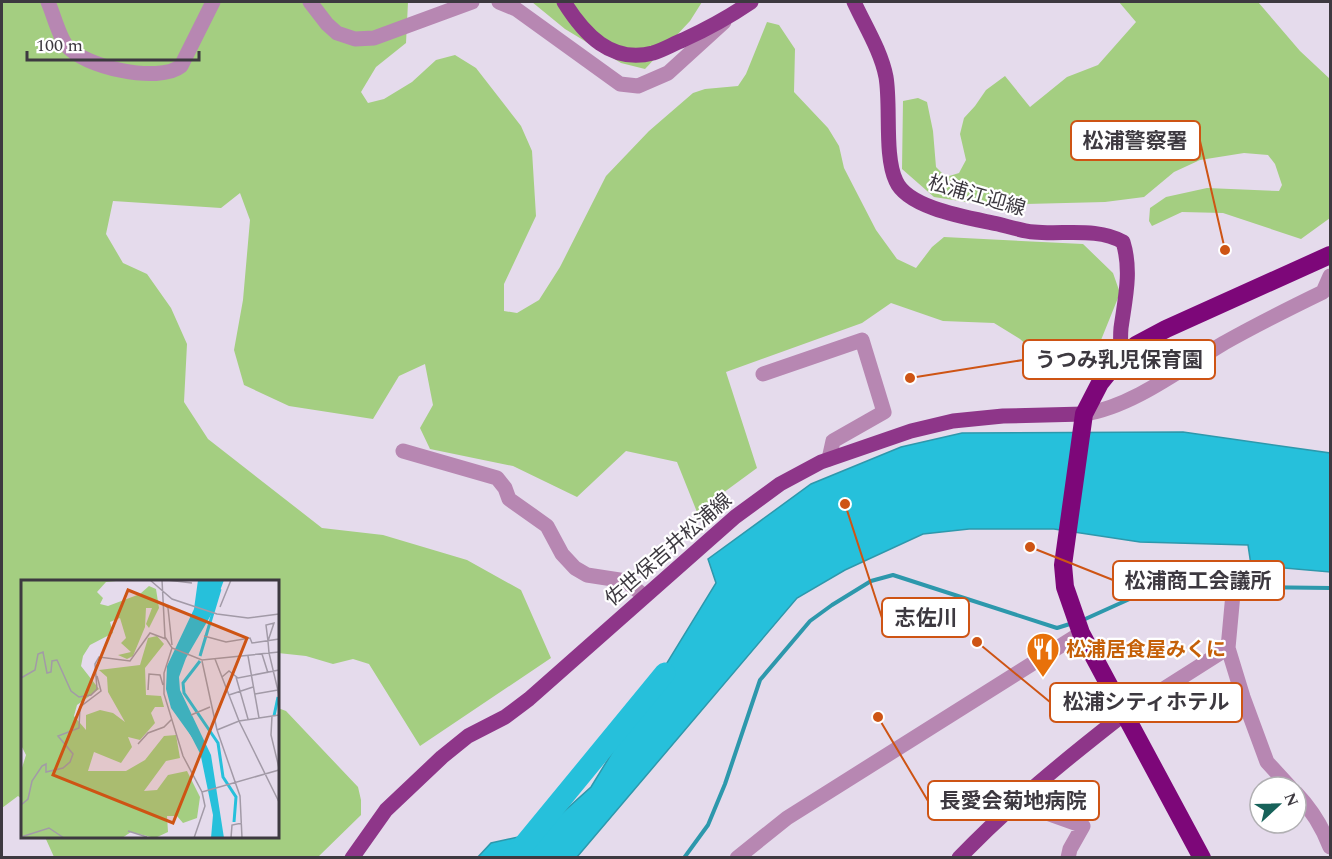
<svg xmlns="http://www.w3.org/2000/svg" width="1332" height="859" font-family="Spectral,'Noto Sans JP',serif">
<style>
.green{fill:#a4ce81}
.water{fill:#26c0db;stroke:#2d98ac;stroke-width:1.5}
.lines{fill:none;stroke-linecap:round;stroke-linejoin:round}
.stream{stroke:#2d98ac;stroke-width:4}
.river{stroke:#26c0db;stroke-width:21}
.minor{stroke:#b787b2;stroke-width:15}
.major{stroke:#8e3689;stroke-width:15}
.highway{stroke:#7d0779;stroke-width:18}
.labels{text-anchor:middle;stroke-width:4.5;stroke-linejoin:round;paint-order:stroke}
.street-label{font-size:20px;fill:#3d3940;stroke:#fff}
.food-label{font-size:20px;font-weight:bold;fill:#c56008;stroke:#fff;text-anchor:start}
.inset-river{fill:none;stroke:#26c0db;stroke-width:3}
.inset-road{fill:none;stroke:#a29aa7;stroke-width:1.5}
.view{fill:#ce5414;fill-opacity:0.15;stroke:#ce5414;stroke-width:3}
.inset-edge{fill:none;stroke:#3d3940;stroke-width:3}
.leader{fill:none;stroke:#ce5414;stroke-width:2}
.callout-dot{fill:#ce5414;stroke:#fff;stroke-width:2}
.callout{fill:#fff;stroke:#ce5414;stroke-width:2}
.callout-label{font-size:21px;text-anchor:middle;font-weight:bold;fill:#3d3940}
</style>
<rect width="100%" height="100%" fill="#e5dbec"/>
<path class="green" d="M2,2H408L406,43L376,67L361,92L368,103L384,99L412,82L436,60L455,55L476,68L521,126L532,151L536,216L504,284V311L517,313L539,300L560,267L606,176L649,131L693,93L705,89L738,86L746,74L767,22L779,25L795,49L794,92L828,128L839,146L844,168L876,230L897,259L916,268L932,247L944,237L1083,244L1113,273L1120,293L1099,345L1086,355L1042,359L1020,339L994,323L943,321L891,303L862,323L726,372L757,468L697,512L677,462L626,451L577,497L513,466L430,449L420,428L433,405L425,364L399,376L373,419L289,406L244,385L234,350L243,300L250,220L240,193L221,208L113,201L106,234L123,263L147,274L171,308L187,344L184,402L208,439L322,528L383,535L467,560L521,590L551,658L420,746L369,664L353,659L333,664L306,656L278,653V582H22V799L18,796L2,808Z
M532,2H702L690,21L645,69L621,63L565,29Z
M1119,2H1258L1300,51L1330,79V218L1301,239L1223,213L1182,212L1152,226L1149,221L1150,208L1166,197L1207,188L1279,191L1282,185L1275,164L1268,155L1244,153L1200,160L1174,172L1144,197L1105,202L986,205L934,197L902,169L903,101L918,98L927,102L933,131L936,167L946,177L959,173L966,160L960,134L964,118L975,106L986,90L1005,76L1030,107L1067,77L1098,65L1136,22Z
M278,708L286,711L358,787L361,800V815L318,857H54L45,837L278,836Z"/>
<path class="water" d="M1183,432L1330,453V572L1251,565L1248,545L1140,542L1054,529H969L923,534L845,570L797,598L577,857L477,858L491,843L541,832L591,787L716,583L708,559L811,484L901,447L962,433Z"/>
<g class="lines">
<path class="stream" d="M1237,587L1330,588
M1083,620L1134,597L1211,586L1229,587
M684,858L708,825L725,784L760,680L810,621L832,605L871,581L893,575L1057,628L1073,623"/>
<path class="river" d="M513,858L665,673"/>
<path class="minor" d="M48,2C53,13 59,36 66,45C83,67 159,84 181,66L213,2
M310,2L327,24L337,33L355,39L374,38L472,2
M499,2L516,9L620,84L638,86L668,73L724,22
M763,374L862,340L884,412L833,441L829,459
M1084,414C1132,407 1182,368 1224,343C1256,325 1290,308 1323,292L1330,276
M403,451L497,478L505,488L509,499L547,526L562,554L575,568L587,575L626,581L644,596
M1234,583L1228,648L1243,697L1267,762L1290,787
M1124,714L1228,648
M1296,793C1312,810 1322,826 1330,847
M1023,795L1041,811L1083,826L1070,849L1068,858
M737,858L787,818L1081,633"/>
<path class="major" d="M564,2C584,34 611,64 653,53C663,50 673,44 683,40C707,29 729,17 751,2
M854,2C865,26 881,51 886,77C891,106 884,156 896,181C908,209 971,218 998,224C1010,227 1022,231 1034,232C1062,235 1098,227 1123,242C1132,271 1125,299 1121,328C1120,338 1121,348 1121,357
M352,858L386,810L442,757L468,736L505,717L529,699L735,517L780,484L821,462L911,431L953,421L1003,416L1084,414
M959,858C1011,804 1065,760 1124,714"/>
<path class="highway" d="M1202,858L1081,633L1065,587L1063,565L1084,414L1100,383L1121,357L1136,345L1166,329L1330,255"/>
</g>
<defs>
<symbol id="restaurant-pin" viewBox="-11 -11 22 30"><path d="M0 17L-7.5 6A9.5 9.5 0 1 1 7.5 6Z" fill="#e8710a" stroke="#fff"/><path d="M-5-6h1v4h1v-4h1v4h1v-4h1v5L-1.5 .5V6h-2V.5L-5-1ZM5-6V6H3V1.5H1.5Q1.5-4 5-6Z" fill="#fff"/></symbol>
</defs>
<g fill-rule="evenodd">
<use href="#restaurant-pin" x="1024" y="630" width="38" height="52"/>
</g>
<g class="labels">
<g class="street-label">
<text transform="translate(977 195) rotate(16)" y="7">松浦江迎線</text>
<text transform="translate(668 549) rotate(-41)" y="7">佐世保吉井松浦線</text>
</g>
<g class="food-label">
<text x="1066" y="656">松浦居食屋みくに</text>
</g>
</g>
<g transform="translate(21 580)">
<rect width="258" height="258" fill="#e5dbec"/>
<path d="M0,0H105L85,2L76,12L82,18L79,24L87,26L119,14L128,6L135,9L138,28L128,48L125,44L131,28H125L124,47L112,76L106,79L97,75L110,72L100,63L105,58L99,38L89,42L92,53L69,65L62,76L60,86L78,109L56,125L53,136L65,150V135L79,130L92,133L104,142L87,112L86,97L78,90L119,85L127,58L136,56L143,64L124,88L125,115L140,116L143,127H134L130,133L134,143L119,160L107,157L111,167L100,183L73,172L67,191H105L124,180L143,156L155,155L159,178L145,181L123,211L136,210L147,195L166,191L179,217L176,238L162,243L156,236H146L147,252L134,258L110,252L101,258H0V191L5,175L0,165Z" fill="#a4ce81"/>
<path d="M177,0H203L190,35L165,78L158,97L159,110L190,175L203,258H190L192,235L178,167L150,128L145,109L146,86L173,29Z" fill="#26c0db"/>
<path class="inset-river" d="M179,76L199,9M179,81L162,103L163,113L197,163L202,197L215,217L213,242M253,136L257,117M164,141L180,172"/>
<path class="inset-road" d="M129,0L151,19L196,34L227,38L258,34M141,0L144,57L151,68L181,80L258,72M146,0L171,3M143,24L147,28L151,65M199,27L210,0M183,56L205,62L229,58L231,63L258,59M247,61L253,43L245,45L247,61L248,73L258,115M151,68L143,93V114L162,176L181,212L184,226L173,258M241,74L247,93M227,76L238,138M194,79L218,141L258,222M181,81L196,150M201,97L208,91L217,98L258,90M215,97L227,139M0,98L14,90L17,74L22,72L26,93L30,92L31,81L36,80L50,111L58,117L70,115L76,109L74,84L78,77L109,81L129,53L145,59M127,110L128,94L139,95L142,105M234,114L257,110M208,115L232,107M170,135L189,127M251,136L250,155L258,188M117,164L127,153L143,147L151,139M181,212L258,190M0,225L7,219L11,201L21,186L25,184V192L42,188L49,182L52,174L37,156L58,148L59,127L80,111L76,96M107,251L126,257M0,257L28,248L43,258M210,258L211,245L221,243M221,258L219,216L196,150L218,141L258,135"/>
<path class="view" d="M107,10L226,58L152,243L32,195Z"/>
<rect width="258" height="258" class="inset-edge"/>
</g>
<path class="leader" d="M1225 250L1200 141M910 378L1023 360M1030 547L1113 580M845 504L882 618M977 642L1050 702M878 717L928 801"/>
<g class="callout-dot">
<circle cx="1225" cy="250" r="6"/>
<circle cx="910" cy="378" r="6"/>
<circle cx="1030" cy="547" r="6"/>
<circle cx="845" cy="504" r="6"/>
<circle cx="977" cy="642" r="6"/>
<circle cx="878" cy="717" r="6"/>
</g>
<g class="callout">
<rect x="1071" y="121" width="129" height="39" rx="6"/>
<rect x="1023" y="340" width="192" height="39" rx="6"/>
<rect x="1113" y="561" width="171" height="39" rx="6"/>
<rect x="882" y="598" width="87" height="39" rx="6"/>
<rect x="1050" y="683" width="192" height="39" rx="6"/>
<rect x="928" y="781" width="171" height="39" rx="6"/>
</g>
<g class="callout-label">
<text x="1135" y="148">松浦警察署</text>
<text x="1119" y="367">うつみ乳児保育園</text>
<text x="1198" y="588">松浦商工会議所</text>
<text x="926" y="625">志佐川</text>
<text x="1146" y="709">松浦シティホテル</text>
<text x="1013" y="808">長愛会菊地病院</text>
</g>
<rect width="1332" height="859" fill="none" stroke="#3d3940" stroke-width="6"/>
<g transform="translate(1278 805) rotate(68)"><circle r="28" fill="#ffffff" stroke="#b1b0b3" stroke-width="1.5"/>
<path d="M0-4.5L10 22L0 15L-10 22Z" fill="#17625a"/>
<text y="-9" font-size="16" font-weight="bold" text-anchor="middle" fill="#3d3940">N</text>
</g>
<path d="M27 51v9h172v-9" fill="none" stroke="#3d3940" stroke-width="3"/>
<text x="36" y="51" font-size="18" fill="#3d3940" stroke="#ffffff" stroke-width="4.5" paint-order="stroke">100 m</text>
</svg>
